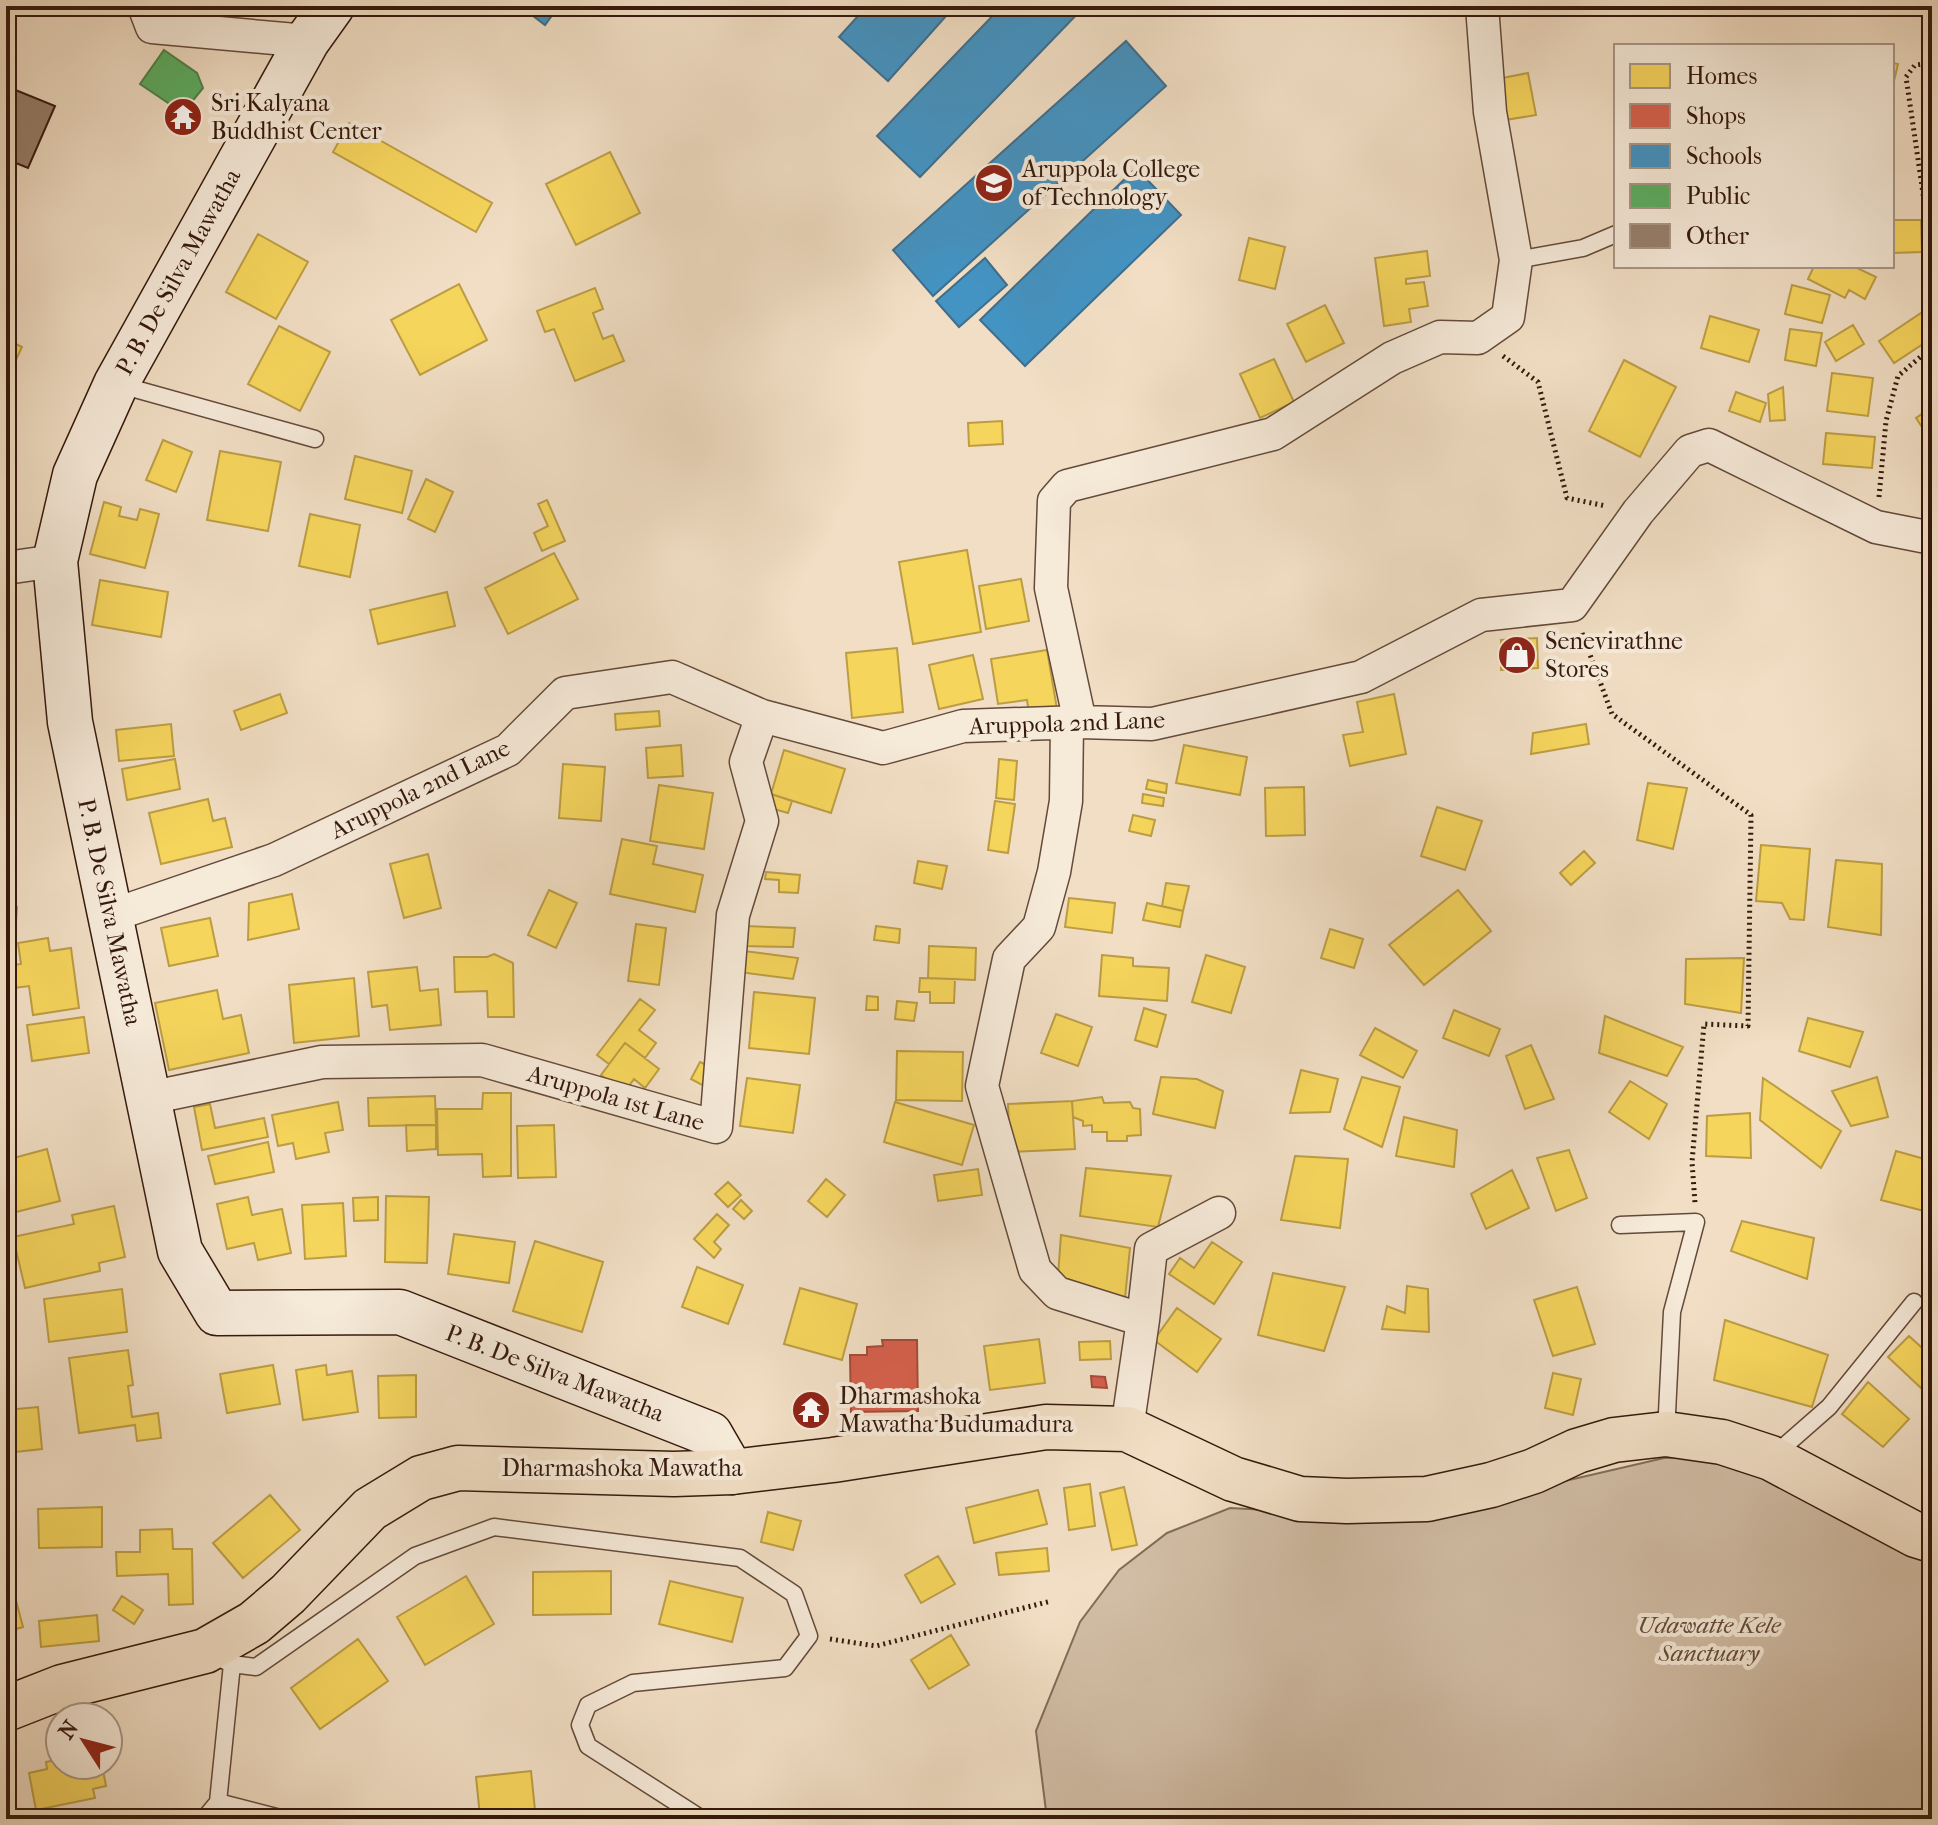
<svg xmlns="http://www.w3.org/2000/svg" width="1938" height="1825" font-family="'IM FELL French Canon',serif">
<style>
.green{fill:#d1bda5;stroke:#836b58;stroke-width:2}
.homes{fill:#f6d55c;stroke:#bc9d44;stroke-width:2}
.shops{fill:#d6604d;stroke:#a64b3a;stroke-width:2}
.schools{fill:#4393c3;stroke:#3f6e8c;stroke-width:2}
.public{fill:#5aae61;stroke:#4f8148;stroke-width:2}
.building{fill:#977f6c;stroke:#35190c;stroke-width:2}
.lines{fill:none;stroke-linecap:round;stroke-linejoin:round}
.lane-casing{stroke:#644a3a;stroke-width:19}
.street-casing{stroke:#644a3a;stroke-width:35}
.secondary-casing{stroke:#35190c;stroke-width:47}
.primary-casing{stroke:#35190c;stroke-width:47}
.path{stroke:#35190c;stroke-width:5;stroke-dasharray:2 4;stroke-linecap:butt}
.lane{stroke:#f6ead9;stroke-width:16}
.street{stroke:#f6ead9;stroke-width:32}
.secondary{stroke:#f6ead9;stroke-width:44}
.primary{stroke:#f1dec4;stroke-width:44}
.labels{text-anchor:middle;stroke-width:8;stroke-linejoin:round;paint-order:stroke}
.poi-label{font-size:24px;fill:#35190c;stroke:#f6ead9;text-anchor:start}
.street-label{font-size:24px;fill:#35190c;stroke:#f6ead9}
.park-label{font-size:24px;font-style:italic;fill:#644a3a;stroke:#f6ead9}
</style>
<rect width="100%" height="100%" fill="#f1dec4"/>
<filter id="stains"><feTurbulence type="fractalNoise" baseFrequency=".0025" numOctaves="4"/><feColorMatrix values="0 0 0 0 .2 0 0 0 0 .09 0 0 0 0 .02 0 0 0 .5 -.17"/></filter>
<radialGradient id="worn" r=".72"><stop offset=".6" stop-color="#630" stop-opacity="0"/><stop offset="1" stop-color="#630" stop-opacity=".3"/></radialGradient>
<path class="green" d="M1710,1456L1932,1540V1819H1047L1036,1731L1080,1622L1119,1570L1167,1533L1230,1508L1304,1512L1470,1503L1664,1458Z"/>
<path class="homes" d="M1926,6H1932V31Z
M1892,63L1898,64L1892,90Z
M1528,73L1536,115L1505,120L1497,79Z
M349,123L492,203L476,232L333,152Z
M610,152L640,213L576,245L546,184Z
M1892,220H1921L1922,252L1892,253Z
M258,234L308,262L276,319L226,292Z
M1249,238L1285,247L1275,289L1239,280Z
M1427,251L1430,276L1406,279V284L1424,282L1428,306L1409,309L1411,322L1384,326L1375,258Z
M1814,266H1853L1876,277L1865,299L1849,290L1845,298L1808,279Z
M459,284L487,340L420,375L391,320Z
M1792,285L1830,295L1822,323L1785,314Z
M595,288L603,309L593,313L603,339L613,335L624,361L575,381L554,329L545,332L537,311Z
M1325,305L1344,343L1306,362L1287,324Z
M1930,307L1932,311V338L1894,363L1879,341Z
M1710,316L1759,330L1749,362L1701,348Z
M1853,325L1864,344L1836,361L1825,342Z
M279,326L330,352L300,411L248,384Z
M1790,329L1822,333L1816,366L1785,360Z
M6,339L22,347L6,381Z
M1274,359L1294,402L1260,418L1240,374Z
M1624,360L1676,387L1640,457L1589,431Z
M1832,373L1873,378L1868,416L1827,411Z
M1783,387L1785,420L1770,421L1768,394Z
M1736,392L1766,403L1760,422L1729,411Z
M1932,407V442L1916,418Z
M1002,421L1003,444L969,446L968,423Z
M1826,433L1875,437L1872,468L1823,464Z
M163,440L192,452L176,492L146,480Z
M220,451L281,462L268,531L207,520Z
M355,456L412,471L402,513L345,499Z
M426,479L453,492L435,532L408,519Z
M547,500L565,541L542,551L534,533L548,526L538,504Z
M104,502L121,507L119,516L137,520L140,509L159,514L145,568L90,554Z
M310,514L360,525L350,577L299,566Z
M967,550L981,632L913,644L899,562Z
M554,553L578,599L508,634L485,588Z
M1021,579L1029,621L986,629L979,586Z
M100,580L168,592L161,637L92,625Z
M447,592L455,626L378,644L370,610Z
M1537,638L1538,668L1501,670V640Z
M897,648L903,712L852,718L846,653Z
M1047,650L1057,709L1029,714L1027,700L998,704L991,659Z
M973,655L983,699L939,709L929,665Z
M280,694L287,713L241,730L234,711Z
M1394,694L1406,754L1350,766L1343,735L1363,732L1357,702Z
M659,711L660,726L616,730L615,714Z
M171,724L174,756L119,761L116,730Z
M1586,724L1589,744L1531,754L1533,733Z
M681,745L683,776L648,778L646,748Z
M1184,745L1247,757L1240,795L1176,783Z
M784,750L845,769L831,813L771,794Z
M175,759L180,789L127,800L122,769Z
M999,759L1017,761L1014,800L996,798Z
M563,764L605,767L601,821L559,818Z
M1148,780L1167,784L1166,793L1146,789Z
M1648,783L1687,788L1673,849L1637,840Z
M659,785L713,793L704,849L650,841Z
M1304,787L1305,835L1266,836L1265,788Z
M771,794L792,801L788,813L767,807Z
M1143,794L1164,798L1163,806L1142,803Z
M208,799L213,821L225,818L232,847L161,864L149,813Z
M995,801L1015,804L1008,853L988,850Z
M1437,807L1482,821L1465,870L1421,856Z
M1133,815L1155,820L1151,836L1129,831Z
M622,839L657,846L653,864L703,875L695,912L610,894Z
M1761,845L1810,849L1804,920L1790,919L1782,903L1756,901Z
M1584,851L1595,863L1571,885L1560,873Z
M428,854L441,908L404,918L390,864Z
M1836,860L1882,864L1881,935L1828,927Z
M918,861L947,866L942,889L914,883Z
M766,872L800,875L798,893L779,892V880L765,879Z
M1166,883L1189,886L1183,911L1162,906Z
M549,890L577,903L556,948L528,935Z
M1458,890L1491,931L1424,985L1389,945Z
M292,894L299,929L248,940L249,903Z
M1069,898L1115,903L1112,933L1065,927Z
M1147,903L1183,911L1180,927L1143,920Z
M6,906L17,907L13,961H6Z
M210,918L218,956L169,966L161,928Z
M636,924L666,928L659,985L628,981Z
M745,926L795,928L793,947L743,946Z
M876,926L900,929L899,943L874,940Z
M1330,929L1363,939L1354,968L1321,958Z
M48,938L50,951L71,948L79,1008L33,1015L29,986L6,989V966L21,964L18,943Z
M929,946L976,948L975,980L928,978Z
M744,951L798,958L793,979L739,972Z
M494,954L513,963L514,1017H488L487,991L455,992L454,957H487Z
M1102,955L1133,958V966L1169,968L1167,1001L1099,996Z
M1206,955L1245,967L1231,1013L1192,1002Z
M1744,958L1741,1013L1685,1004L1686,959Z
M417,967L420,991L438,989L441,1025L390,1030L387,1005L372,1007L368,972Z
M354,978L359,1036L294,1043L289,985Z
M920,978L955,979L954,1003H930V992H919Z
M217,990L223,1019L241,1015L249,1053L169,1070L155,1003Z
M754,992L815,998L809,1054L749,1048Z
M867,996L878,997V1010H866Z
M640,999L655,1010L639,1030L656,1043L645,1058L625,1043L609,1064L597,1055Z
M897,1001L917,1003L914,1021L895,1019Z
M1144,1008L1166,1015L1157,1047L1135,1040Z
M1454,1010L1500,1029L1489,1056L1443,1038Z
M1056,1014L1092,1027L1078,1066L1041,1053Z
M1605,1016L1683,1047L1667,1076L1599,1053Z
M84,1017L89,1053L32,1061L27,1025Z
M1808,1018L1863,1032L1850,1067L1799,1051Z
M1375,1028L1417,1051L1403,1078L1360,1055Z
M625,1043L659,1069L645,1088L634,1079L624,1093L601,1075Z
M1531,1045L1554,1099L1525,1109L1506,1056Z
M897,1051L963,1052L962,1101L896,1100Z
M700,1062L713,1068L704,1086L691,1079Z
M1301,1070L1338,1079L1330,1112L1290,1113Z
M1161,1077L1197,1079L1223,1091L1215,1128L1153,1114Z
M1362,1077L1400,1087L1382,1147L1344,1129Z
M1877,1077L1888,1117L1851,1126L1832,1091Z
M747,1078L800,1085L793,1133L740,1126Z
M1763,1078L1841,1131L1821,1168L1760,1120Z
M1630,1081L1667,1104L1649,1139L1609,1112Z
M483,1093H511V1176L483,1177L482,1154L438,1155L437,1109H482Z
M435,1096L436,1125L369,1126L368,1098Z
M1102,1097L1104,1103L1130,1102L1133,1108L1140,1109L1141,1135L1127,1136V1141H1107V1132H1092V1125L1083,1126V1121L1073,1117L1072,1101Z
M1072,1101L1075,1149L1010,1152L1008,1104Z
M338,1102L343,1130L325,1133L329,1152L296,1159L293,1143L278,1146L272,1115Z
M895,1102L974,1125L962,1165L884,1142Z
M210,1104L215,1128L264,1118L268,1137L202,1150L194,1107Z
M1750,1113L1751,1158L1706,1156L1707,1116Z
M1404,1117L1457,1130L1454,1167L1396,1156Z
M406,1125H436V1149L407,1151Z
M554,1125L556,1177L518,1178L517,1126Z
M268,1142L274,1172L215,1184L208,1156Z
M47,1149L60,1201L12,1213L6,1189V1160Z
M1569,1150L1587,1198L1556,1211L1537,1158Z
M1896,1151L1932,1161V1213L1881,1200Z
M1295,1156L1348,1159L1340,1228L1281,1220Z
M1086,1168L1171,1176L1158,1227L1080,1216Z
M978,1169L982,1195L938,1201L934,1175Z
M1512,1170L1529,1208L1486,1229L1471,1194Z
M826,1179L845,1195L827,1217L808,1201Z
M728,1182L741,1195L728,1207L715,1194Z
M386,1196L429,1197L427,1263L385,1262Z
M248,1197L252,1215L282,1209L291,1253L258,1260L254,1243L227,1249L217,1204Z
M378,1197V1220L354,1221L353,1198Z
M741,1200L752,1211L744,1219L733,1209Z
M343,1203L346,1256L305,1259L302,1205Z
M114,1206L125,1257L99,1263L100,1271L25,1288L13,1237L74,1224L72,1215Z
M717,1214L729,1225L714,1242L721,1249L714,1258L694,1239Z
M1742,1221L1814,1238L1807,1279L1731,1251Z
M454,1234L515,1242L509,1283L448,1274Z
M1061,1235L1130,1248L1125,1298L1058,1276Z
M535,1241L603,1262L582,1332L513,1311Z
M1212,1242L1242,1262L1214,1304L1169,1274L1180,1258L1194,1268Z
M697,1267L743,1285L728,1324L682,1307Z
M1273,1273L1345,1287L1324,1351L1258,1335Z
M1407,1286L1428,1289L1429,1332L1382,1329L1387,1306L1405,1313Z
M1577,1287L1595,1344L1553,1356L1534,1300Z
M800,1288L857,1304L842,1360L784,1344Z
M122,1289L127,1332L49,1342L44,1299Z
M1177,1308L1221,1339L1197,1372L1154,1340Z
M1725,1320L1828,1355L1812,1407L1714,1380Z
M1909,1336L1932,1357V1376L1921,1388L1888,1357Z
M1039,1339L1045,1383L990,1390L984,1346Z
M1110,1341L1111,1359L1080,1360L1079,1342Z
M128,1350L133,1385L128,1386L132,1417L158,1413L161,1438L137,1441L135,1425L79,1433L69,1358Z
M273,1365L280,1404L227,1413L220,1374Z
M326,1365L327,1375L352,1371L358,1412L303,1420L296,1370Z
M1553,1373L1581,1379L1573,1415L1545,1408Z
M416,1375V1417L379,1418L378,1376Z
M1868,1382L1909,1419L1883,1447L1842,1414Z
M38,1407L42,1449L6,1453V1410Z
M1090,1484L1095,1526L1069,1530L1064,1488Z
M1124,1487L1137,1545L1112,1550L1100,1493Z
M1038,1490L1047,1524L974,1543L966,1508Z
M270,1495L300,1530L243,1578L213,1543Z
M102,1507V1547L39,1548L38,1509Z
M768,1512L801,1521L793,1550L761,1542Z
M6,1525L13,1572L6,1573Z
M172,1529L173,1549H192L193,1604L169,1605L168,1574L117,1576L116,1552H140V1530Z
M1047,1548L1049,1571L999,1575L996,1553Z
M938,1556L955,1584L921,1603L905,1575Z
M611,1571V1614L533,1615V1572Z
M466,1576L494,1624L425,1665L397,1617Z
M670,1581L743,1598L732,1642L659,1624Z
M13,1589L23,1627L6,1632V1591Z
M122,1596L143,1610L134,1624L113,1610Z
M97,1615L99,1641L41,1647L39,1621Z
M951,1635L969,1665L929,1689L911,1660Z
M358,1639L388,1681L320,1729L291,1688Z
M60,1759V1765H90L91,1773L103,1770L106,1786L93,1789L95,1798L36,1810L29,1773L47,1769L46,1762Z
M531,1771L535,1810L480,1816L476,1777Z"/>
<path class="shops" d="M882,1340H917L918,1411L851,1412L850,1355H867V1347L883,1346Z
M1091,1376L1105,1377L1107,1388L1092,1387Z"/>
<path class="schools" d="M520,6H559L545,25Z
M867,6H955L888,81L839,37Z
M1002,6H1085L920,177L877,136Z
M1126,41L1166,86L933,296L893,250Z
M1136,168L1181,215L1025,366L980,320Z
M985,258L1007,285L959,327L936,301Z"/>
<path class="public" d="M164,50L197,73L203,88L190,104L174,107L140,84Z
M805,1400L822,1405L818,1421L800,1416Z"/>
<path class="building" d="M13,89L55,106L28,168L6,159V105Z"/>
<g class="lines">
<defs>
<path id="lane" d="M1516,260L1583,248L1616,234
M117,384L315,439
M1620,1225L1696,1222L1672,1312L1666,1433
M1772,1457L1829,1407L1914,1302
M210,1654L232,1664L256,1667L415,1556L494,1527L740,1558L794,1594L809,1636L785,1668L633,1683L588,1705L580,1725L588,1746L702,1819
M218,1802L284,1819
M204,1819L218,1802L232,1664"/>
<path id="street" d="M144,6L152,27L307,41
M6,568L55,561
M1080,722L1051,588L1054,501L1067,486L1273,434L1392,358L1440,337L1478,338L1508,317L1516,260L1490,112L1482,6
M1067,723L1066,801L1054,872L1039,927L1009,959L982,1086L1035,1270L1057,1293L1143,1320L1127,1429
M110,916L274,860L508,750L565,693L672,677L762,716L883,748L963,726L1080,722L1152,724L1361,677L1481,615L1572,605L1638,512L1690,451L1709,445L1876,527L1932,538
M149,1098L322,1062L482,1060L716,1127L733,915L762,821L746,762L762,716
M1143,1320L1151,1249L1219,1213"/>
<path id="secondary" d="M332,6L307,41L116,384L75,475L55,561L70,722L180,1251L217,1313L400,1312L710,1434L732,1472"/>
<path id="primary" d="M6,1709L62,1687L205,1651L254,1623L288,1594L370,1509L421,1478L458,1468L674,1474L732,1472L833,1460L1046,1427L1127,1429L1233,1479L1300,1499L1347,1501L1427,1499L1491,1485L1534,1471L1577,1451L1614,1440L1666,1434L1722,1442L1771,1458L1916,1535L1932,1540"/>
</defs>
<use href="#lane" class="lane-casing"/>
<use href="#street" class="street-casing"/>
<use href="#secondary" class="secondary-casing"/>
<use href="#primary" class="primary-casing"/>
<path class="path" d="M1932,63L1915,65L1906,77L1925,207L1932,218
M1503,356L1538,382L1567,498L1606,506
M1879,497L1886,421L1898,376L1932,347
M1582,633L1612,714L1751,815L1748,1026L1704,1024L1692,1162L1695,1203
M830,1639L876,1646L1051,1601"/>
<use href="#lane" class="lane"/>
<use href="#street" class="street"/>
<use href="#secondary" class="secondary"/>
<use href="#primary" class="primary"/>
</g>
<defs>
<symbol id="temple-disc" viewBox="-11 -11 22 22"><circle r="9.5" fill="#8f2418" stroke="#f6ead9"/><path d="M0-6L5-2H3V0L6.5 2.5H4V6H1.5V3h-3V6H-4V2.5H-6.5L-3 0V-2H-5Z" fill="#fff"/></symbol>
<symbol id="university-disc" viewBox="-11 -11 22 22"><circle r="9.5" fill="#8f2418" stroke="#f6ead9"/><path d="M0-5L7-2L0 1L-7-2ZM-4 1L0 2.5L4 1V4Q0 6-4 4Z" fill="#fff"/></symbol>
<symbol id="shop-disc" viewBox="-11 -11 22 22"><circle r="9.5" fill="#8f2418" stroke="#f6ead9"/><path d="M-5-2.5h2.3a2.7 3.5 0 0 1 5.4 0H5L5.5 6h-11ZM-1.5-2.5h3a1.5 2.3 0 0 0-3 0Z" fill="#fff"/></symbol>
</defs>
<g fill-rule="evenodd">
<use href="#temple-disc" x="161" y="95" width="44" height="44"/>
<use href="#university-disc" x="972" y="161" width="44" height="44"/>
<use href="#shop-disc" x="1495" y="633" width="44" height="44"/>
<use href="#temple-disc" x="789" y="1388" width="44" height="44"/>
</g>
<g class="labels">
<g class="poi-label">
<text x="211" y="111">Sri Kalyana<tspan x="211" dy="28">Buddhist Center</tspan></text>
<text x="1022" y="177">Aruppola College<tspan x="1022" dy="28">of Technology</tspan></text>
<text x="1545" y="649">Senevirathne<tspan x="1545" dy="28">Stores</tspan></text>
<text x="839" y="1404">Dharmashoka<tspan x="839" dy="28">Mawatha Budumadura</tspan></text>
</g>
<g class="street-label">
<text transform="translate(178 272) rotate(-61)" y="8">P. B. De Silva Mawatha</text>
<text transform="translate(1067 723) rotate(-2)" y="8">Aruppola 2nd Lane</text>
<text transform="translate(420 789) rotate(-26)" y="8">Aruppola 2nd Lane</text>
<text transform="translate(110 912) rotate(78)" y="8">P. B. De Silva Mawatha</text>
<text transform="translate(616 1098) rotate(16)" y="8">Aruppola 1st Lane</text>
<text transform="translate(555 1373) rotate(21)" y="8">P. B. De Silva Mawatha</text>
<text x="622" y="1476">Dharmashoka Mawatha</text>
</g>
<g class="park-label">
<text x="1709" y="1633">Udawatte Kele<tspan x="1709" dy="28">Sanctuary</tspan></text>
</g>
</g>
<rect width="1938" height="1825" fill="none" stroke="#f1dec4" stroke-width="32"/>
<rect x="8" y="8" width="1922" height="1809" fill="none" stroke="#35190c" stroke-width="4"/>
<rect x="16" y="16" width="1906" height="1793" fill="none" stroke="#35190c" stroke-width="2"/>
<rect x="1614" y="44" width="280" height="224" fill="#f6ead9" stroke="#a99687" stroke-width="2"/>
<rect x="1630" y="64" width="40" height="24" fill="#f6d55c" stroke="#a99687" stroke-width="2"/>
<text x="1686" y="84" font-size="24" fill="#35190c">Homes</text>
<rect x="1630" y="104" width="40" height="24" fill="#d6604d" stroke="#a99687" stroke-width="2"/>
<text x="1686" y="124" font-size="24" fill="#35190c">Shops</text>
<rect x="1630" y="144" width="40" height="24" fill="#4393c3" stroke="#a99687" stroke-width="2"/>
<text x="1686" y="164" font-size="24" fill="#35190c">Schools</text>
<rect x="1630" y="184" width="40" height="24" fill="#5aae61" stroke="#a99687" stroke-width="2"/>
<text x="1686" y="204" font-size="24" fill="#35190c">Public</text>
<rect x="1630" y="224" width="40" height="24" fill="#977f6c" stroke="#a99687" stroke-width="2"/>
<text x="1686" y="244" font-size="24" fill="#35190c">Other</text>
<g transform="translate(84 1741) rotate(306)"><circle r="38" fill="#f6ead9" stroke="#a99687" stroke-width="2"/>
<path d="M0-6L14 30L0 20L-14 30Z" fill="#8f2418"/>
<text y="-12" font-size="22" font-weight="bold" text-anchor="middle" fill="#35190c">N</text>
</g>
<rect width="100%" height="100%" filter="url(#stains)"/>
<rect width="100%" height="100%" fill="url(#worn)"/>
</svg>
